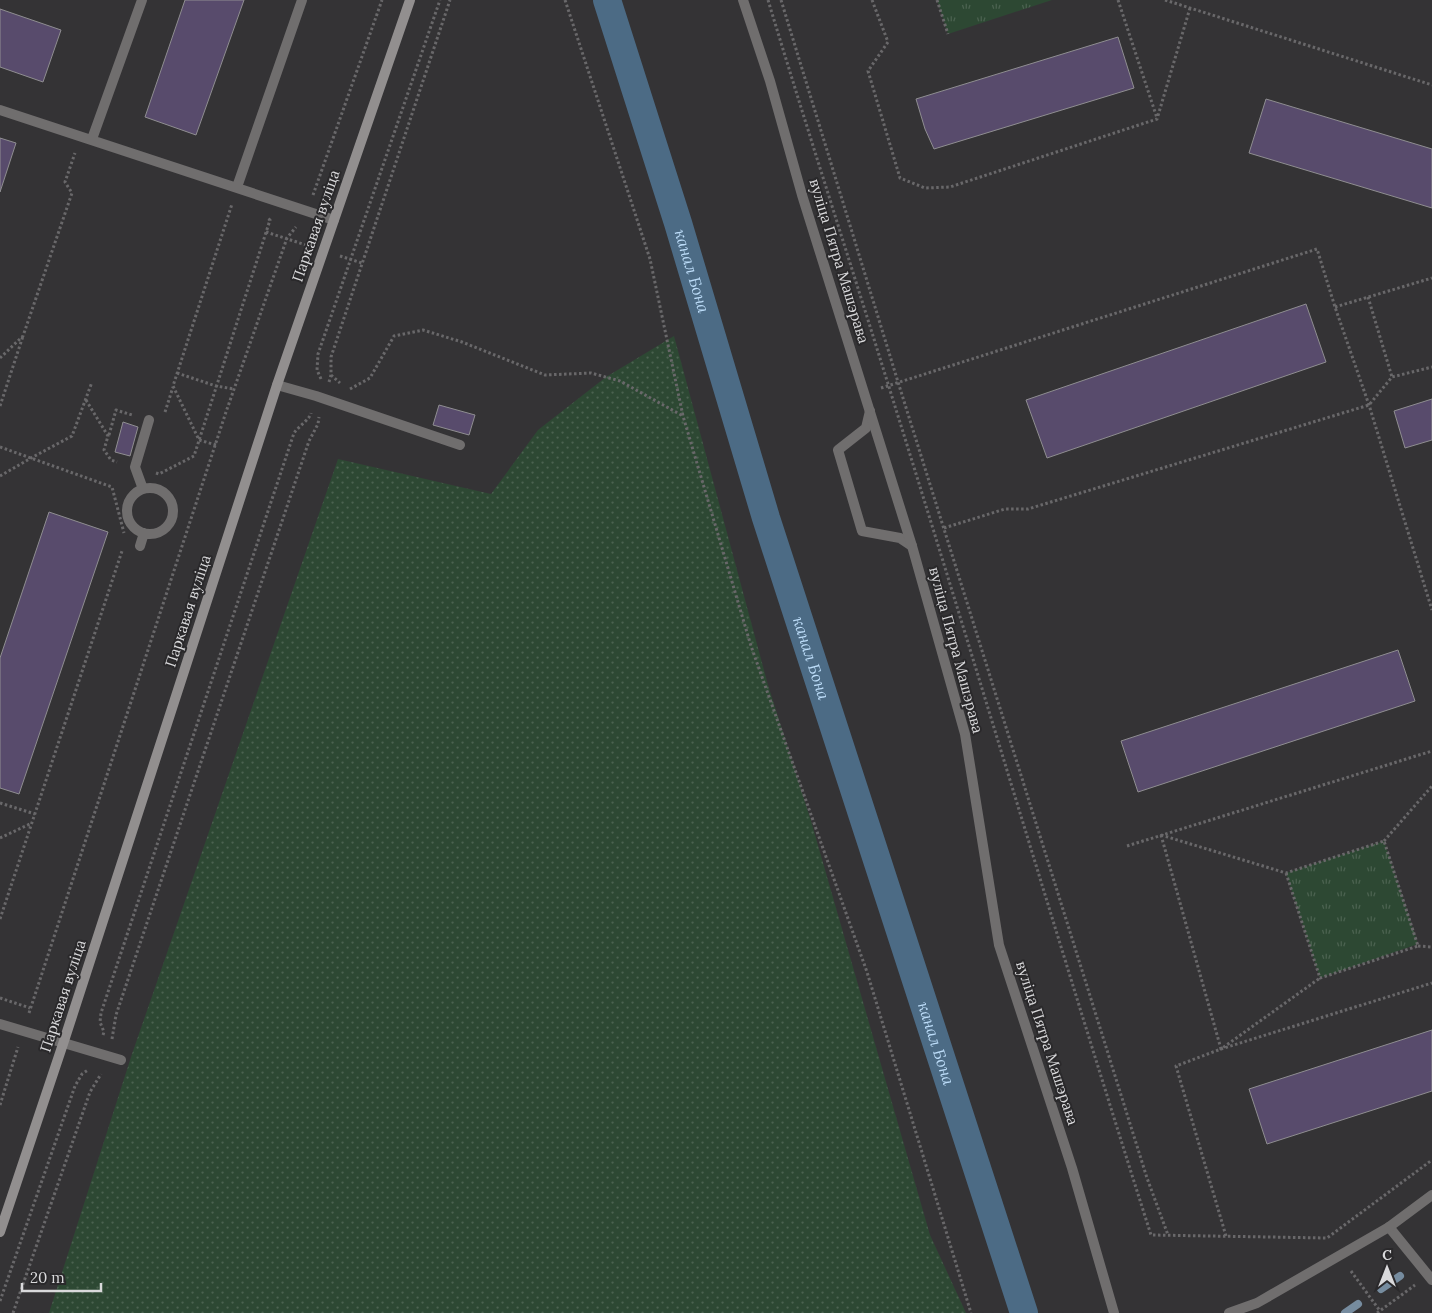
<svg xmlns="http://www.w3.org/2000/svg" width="1432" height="1313" font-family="Lora,serif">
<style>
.grass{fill:url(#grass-tufts)}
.garden{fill:url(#garden-dots)}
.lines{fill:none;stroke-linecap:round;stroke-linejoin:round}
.stream{stroke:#768c9f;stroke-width:8}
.canal{stroke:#4c6b85;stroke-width:28}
.building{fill:#584b6c;stroke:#8f8e91}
.path{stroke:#69686a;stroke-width:3;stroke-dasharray:2.5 2.5;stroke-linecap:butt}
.lane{stroke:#706e6e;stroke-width:10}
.street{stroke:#706e6e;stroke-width:10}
.secondary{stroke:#928f8f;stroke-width:10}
.labels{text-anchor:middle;stroke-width:4;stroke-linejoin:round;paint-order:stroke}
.street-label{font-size:15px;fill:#d9d9db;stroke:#2a292b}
.water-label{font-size:16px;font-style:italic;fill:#bcdcf8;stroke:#2a292b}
</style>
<defs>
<pattern id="grass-tufts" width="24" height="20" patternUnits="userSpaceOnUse" patternTransform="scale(1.25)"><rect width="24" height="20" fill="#2d4833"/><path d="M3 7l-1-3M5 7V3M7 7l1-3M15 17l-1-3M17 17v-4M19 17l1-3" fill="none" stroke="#4b6250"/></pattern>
<pattern id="garden-dots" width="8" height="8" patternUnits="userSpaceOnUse" patternTransform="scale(1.25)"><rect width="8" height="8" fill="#2d4833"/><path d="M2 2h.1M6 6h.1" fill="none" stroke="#4b6250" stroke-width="1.8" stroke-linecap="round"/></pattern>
</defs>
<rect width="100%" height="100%" fill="#343335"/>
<path class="grass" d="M937,0H1052L948,34Z
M1384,841L1418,944L1320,978L1286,873Z"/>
<path class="garden" d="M674,336L768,685L811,821L930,1235L966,1313H49L132,1054L338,459L491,494L538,430L606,377Z"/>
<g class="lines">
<path class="stream" d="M1381,1289L1400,1276
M1345,1313L1358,1304"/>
<path class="canal" id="s1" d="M607,0L678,223L766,518L1024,1313"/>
</g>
<path class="building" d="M185,0H244L196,135L145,117Z
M0,9L61,30L43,82L0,67Z
M1118,37L1134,88L934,149L925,129L916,99Z
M1266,99L1432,149V208L1249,153Z
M0,138L16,143L0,192Z
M1306,304L1326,362L1047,458L1026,400Z
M1432,399V440L1405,448L1394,411Z
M439,405L475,415L469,435L433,425Z
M123,422L138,427L130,456L115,452Z
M49,512L108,532L19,794L0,788V658Z
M1398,650L1415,701L1138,792L1121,741Z
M1432,1030V1091L1267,1144L1249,1089Z"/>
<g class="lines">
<path class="path" d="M565,0L650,259L683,416L751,646L867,972L971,1313
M768,0C810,139 855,277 898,416C983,688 1064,962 1151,1235L1327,1238L1432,1160
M781,0L898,382L1147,1178L1168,1235
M872,0L888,42L868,71L900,178L925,188L950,187L1157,119L1190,8
M937,0L948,34
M1118,0L1157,118
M1165,0L1432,85
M313,195L382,0
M266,232L306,245
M340,256L362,263
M1368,297L1392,377
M1335,307L1432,278
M0,358L23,336L72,193L65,182L75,153
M177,373L216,386L234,389
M331,375L340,383
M321,379L317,370L318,354L440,0
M329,382L331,375V357L450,0
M881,388L1317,249L1335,307L1369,405L1432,610
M350,389L370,378L394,336L423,330L462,342L545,375L591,373L620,381L683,416
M86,400L108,436L104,450L111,460L117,462
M0,406L23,336
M165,412L173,387
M109,435L116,410L132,415
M216,445L199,440L173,386L232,204
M0,447L112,487L124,533
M156,473L159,474L194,456L270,220L267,218
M0,476L31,458L72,436L92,382
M944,528L1005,509H1028L1369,405L1392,377L1432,367
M0,803L35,814
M1161,835L1286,873L1384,841L1418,946L1320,978L1286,873
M1161,835L1221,1049L1320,978
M0,838L32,823
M1384,841L1432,786
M1127,846L1432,751
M0,919L122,551
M1418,946L1432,947
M0,998L30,1008
M29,1013L226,412L287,238L296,227
M103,1035L104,1032L100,1022L101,1013L294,433C299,426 310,419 311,413
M112,1039L116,1015L309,441L318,424L319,417
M0,1105L18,1047
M1226,1236L1176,1066L1221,1049L1432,983
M1351,1271L1380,1311
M0,1301L75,1086L82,1074L88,1070
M13,1313L90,1092L101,1074
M1377,1313L1415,1285"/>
<path class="lane" d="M0,110L334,220
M92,139L142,0
M237,187L302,0
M277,385L316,396L460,445
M870,411L866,428L838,450L862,531L900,538L912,546
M127 511a23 23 0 1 1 46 0a23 23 0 1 1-46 0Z
M143,489L135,467L149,420
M140,546L144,533
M0,1024L121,1060
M1389,1227L1432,1280"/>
<path class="street" d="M743,0L770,81L802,195L912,546L965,734L999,945L1072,1168L1114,1313
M1229,1313L1257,1303L1389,1227L1432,1195"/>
<path class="secondary" d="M0,1232L63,1044L277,385L410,0"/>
</g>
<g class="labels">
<g class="street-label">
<text transform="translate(316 226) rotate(-71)" y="5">Паркавая вуліца</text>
<text transform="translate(839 261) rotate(73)" y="5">вуліца Пятра Машэрава</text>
<text transform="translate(188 611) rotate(-72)" y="5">Паркавая вуліца</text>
<text transform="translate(956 650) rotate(75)" y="5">вуліца Пятра Машэрава</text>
<text transform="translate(63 996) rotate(-72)" y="5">Паркавая вуліца</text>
<text transform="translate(1047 1043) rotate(72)" y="5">вуліца Пятра Машэрава</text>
</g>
<g class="water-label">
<text dy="6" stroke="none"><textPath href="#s1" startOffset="284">канал Бона</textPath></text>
<text dy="6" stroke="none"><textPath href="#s1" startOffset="689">канал Бона</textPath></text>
<text dy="6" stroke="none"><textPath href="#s1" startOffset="1094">канал Бона</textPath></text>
</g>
</g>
<g transform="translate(1387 1268)" stroke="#2a292b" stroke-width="4" paint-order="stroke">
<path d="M0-4L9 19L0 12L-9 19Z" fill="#d9d9db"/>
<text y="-8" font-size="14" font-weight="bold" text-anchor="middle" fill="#d9d9db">С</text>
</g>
<path d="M22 1283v8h79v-8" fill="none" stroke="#d9d9db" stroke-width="2.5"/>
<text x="30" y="1283" font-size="15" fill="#d9d9db" stroke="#2a292b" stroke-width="4" paint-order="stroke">20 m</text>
</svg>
